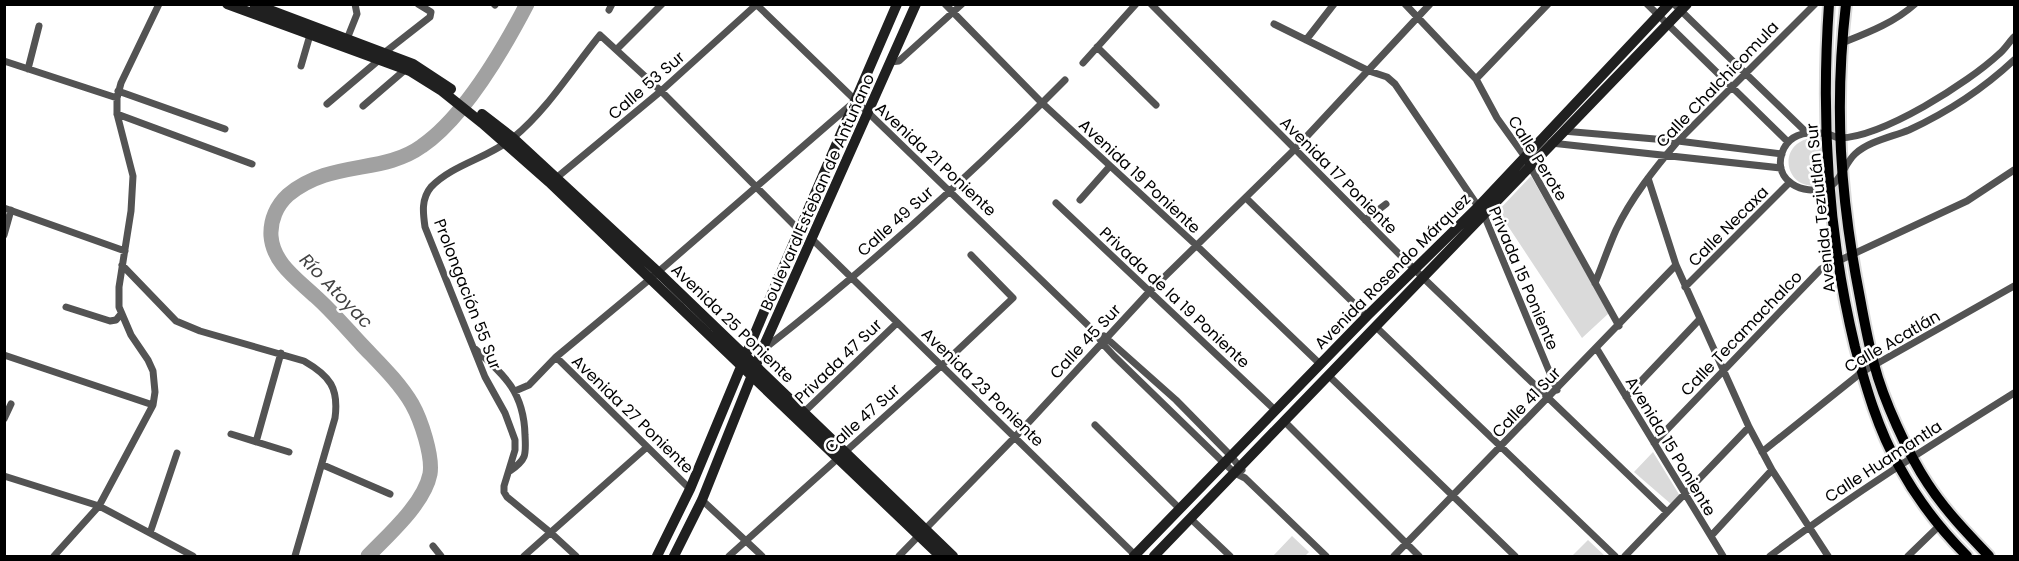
<svg xmlns="http://www.w3.org/2000/svg" width="2019" height="561" font-family="Poppins,sans-serif">
<style>
.green{fill:#dadada}
.lines{fill:none;stroke-linecap:round;stroke-linejoin:round}
.river{stroke:#a1a1a1;stroke-width:15}
.primary-casing{stroke:#dbdbdb;stroke-width:14}
.street{stroke:#535353;stroke-width:7}
.secondary{stroke:#202020;stroke-width:10}
.primary{stroke:#000;stroke-width:10}
.labels{text-anchor:middle;stroke-width:5;stroke-linejoin:round;paint-order:stroke}
.street-label{font-size:16px;fill:#000;stroke:#fff}
.water-label{font-size:18px;font-style:italic;fill:#424242;stroke:#fff}
</style>
<rect width="100%" height="100%" fill="#fff"/>
<path class="green" d="M1811,138L1823,140L1827,182C1788,200 1772,145 1811,138Z
M1531,176L1609,313L1582,338L1498,211Z
M1653,452L1680,496L1671,504L1634,472Z
M1292,536L1309,552L1305,556H1273Z
M1588,540L1605,556H1572Z"/>
<g class="lines">
<path class="river" d="M368,556C388,535 424,504 430,474C433,456 421,420 412,404C399,382 380,364 362,345C347,329 332,311 315,296C297,279 273,263 271,236C270,220 277,205 288,195C332,159 382,175 422,146C464,117 503,50 527,4"/>
<defs>
<path id="primary" d="M1829,4C1821,119 1828,236 1855,347C1866,387 1878,430 1899,466C1917,499 1941,530 1967,556
M1846,4C1834,106 1840,197 1860,298C1864,320 1868,342 1874,364C1883,399 1908,454 1928,484C1945,510 1967,533 1989,556"/>
</defs>
<use href="#primary" class="primary-casing"/>
<path class="street" d="M494,4L495,5
M756,4L1097,334L1102,343L1114,356L1224,463L1235,473L1245,478L1326,556
M945,4L1042,103L1196,245L1320,364
M1151,4L1414,269L1667,512
M1405,4L1476,79L1497,118L1525,157L1619,326
M1647,4L1788,142
M1674,4L1806,132
M609,10L612,4
M1274,24L1369,71L1387,77L1395,84L1484,215L1557,390
M2014,37C2009,42 2005,49 1999,54C1968,83 1883,137 1840,138C1836,138 1832,135 1827,134C1809,131 1789,132 1782,153C1773,181 1803,196 1827,188C1840,183 1845,163 1855,154C1869,141 1892,137 1909,130C1948,112 1983,89 2014,60
M347,39L357,14L355,4
M1306,40L1334,4
M1842,43C1867,33 1894,23 1915,4
M1097,47L1156,105
M617,49L662,4
M384,53L430,17L431,12L418,4
M4,61L117,98
M890,62L899,61L962,4
M1083,63L1136,4
M301,66L310,35
M28,69L39,26
M1476,79L1548,4
M118,91L225,129
M327,104L379,60
M363,106L406,69
M117,114L252,164
M1563,131L1678,141L1782,154
M1551,143L1781,168
M1648,178L1676,265L1749,427L1772,470L1828,556
M555,179L661,91L757,4
M1246,198L1367,316
M1080,200L1110,166
M1056,203L1275,410
M4,208L125,251
M1365,220L1386,204
M4,235L11,210
M812,239L1135,555
M122,265L176,321L200,331L304,361C330,376 339,388 335,418L295,556
M1595,283C1602,266 1608,248 1616,230C1631,198 1655,168 1678,141L1815,4
M1685,287L1789,183
M66,307L110,321L116,320L121,314
M1376,327L1615,556
M1104,336L1176,400L1231,456L1242,470
M475,349C505,375 524,393 525,435C526,455 527,459 510,471
M764,349C870,266 971,175 1065,80
M1597,349L1723,556
M4,355L153,405
M556,357L690,489
M1329,376L1515,556
M515,391L529,385L556,357L650,279L853,103
M1626,397L1699,320
M801,415L897,323
M4,419L11,404
M1284,421L1419,556
M1095,425L1180,509
M231,434L289,452
M256,442L281,353
M1654,443L1821,269L1967,201L2014,170
M1762,452L1862,372L2014,286
M323,465L390,494
M4,476L99,506L193,556
M702,500L762,556
M1191,519L1230,556
M150,533L177,453
M1711,536L1772,470
M433,546L441,556
M54,556L99,506L153,405L155,392L153,371L148,360L131,335L119,307V287L131,211L133,176L117,114V98L121,83L159,4
M524,556L647,447
M576,556L551,533L507,497L504,492V486L515,450V440L505,413L485,377L425,227C423,213 421,199 431,187C453,164 489,158 514,137C547,110 573,68 600,35L661,91L799,230
M729,556L941,366L1013,298L971,255
M899,556L1015,437L1150,291L1295,149L1430,4
M1394,556L1676,265
M1625,556L1749,427
M1770,556C1848,497 1931,445 2014,393
M1908,556L1939,526"/>
<path class="secondary" d="M227,4L410,71L442,91L482,123L549,182L940,556
M254,4L413,64L451,89
M482,114L513,138L658,272L953,556
M657,556L690,489L763,314L897,4
M674,556L702,500L762,350L916,4
M1134,556L1367,316L1479,206L1669,4
M1154,556L1687,4"/>
<use href="#primary" class="primary"/>
</g>
<g class="labels">
<g class="street-label">
<text transform="translate(1717 84) rotate(-46)" y="6">Calle Chalchicomula</text>
<text transform="translate(646 85) rotate(-41)" y="6">Calle 53 Sur</text>
<text transform="translate(1538 158) rotate(58)" y="6">Calle Perote</text>
<text transform="translate(936 159) rotate(43)" y="6">Avenida 21 Poniente</text>
<text transform="translate(1339 175) rotate(45)" y="6">Avenida 17 Poniente</text>
<text transform="translate(1140 176) rotate(43)" y="6">Avenida 19 Poniente</text>
<text transform="translate(817 192) rotate(-66)" y="6">Boulevard Esteban de Antuñano</text>
<text transform="translate(1820 208) rotate(-96)" y="6">Avenida Teziutlán Sur</text>
<text transform="translate(895 221) rotate(-42)" y="6">Calle 49 Sur</text>
<text transform="translate(1728 226) rotate(-45)" y="6">Calle Necaxa</text>
<text transform="translate(1392 271) rotate(-45)" y="6">Avenida Rosendo Márquez</text>
<text transform="translate(1524 278) rotate(67)" y="6">Privada 15 Poniente</text>
<text transform="translate(468 294) rotate(69)" y="6">Prolongación 55 Sur</text>
<text transform="translate(1175 297) rotate(43)" y="6">Privada de la 19 Poniente</text>
<text transform="translate(733 323) rotate(44)" y="6">Avenida 25 Poniente</text>
<text transform="translate(1741 333) rotate(-46)" y="6">Calle Tecamachalco</text>
<text transform="translate(1085 341) rotate(-47)" y="6">Calle 45 Sur</text>
<text transform="translate(1892 341) rotate(-30)" y="6">Calle Acatlán</text>
<text transform="translate(838 361) rotate(-44)" y="6">Privada 47 Sur</text>
<text transform="translate(983 387) rotate(44)" y="6">Avenida 23 Poniente</text>
<text transform="translate(1526 402) rotate(-46)" y="6">Calle 41 Sur</text>
<text transform="translate(633 414) rotate(44)" y="6">Avenida 27 Poniente</text>
<text transform="translate(862 418) rotate(-42)" y="6">Calle 47 Sur</text>
<text transform="translate(1671 446) rotate(59)" y="6">Avenida 15 Poniente</text>
<text transform="translate(1883 461) rotate(-33)" y="6">Calle Huamantla</text>
</g>
<g class="water-label">
<text transform="translate(336 291) rotate(46)" y="6">Río Atoyac</text>
</g>
</g>
<rect width="2019" height="561" fill="none" stroke="#000000" stroke-width="12"/>
</svg>
